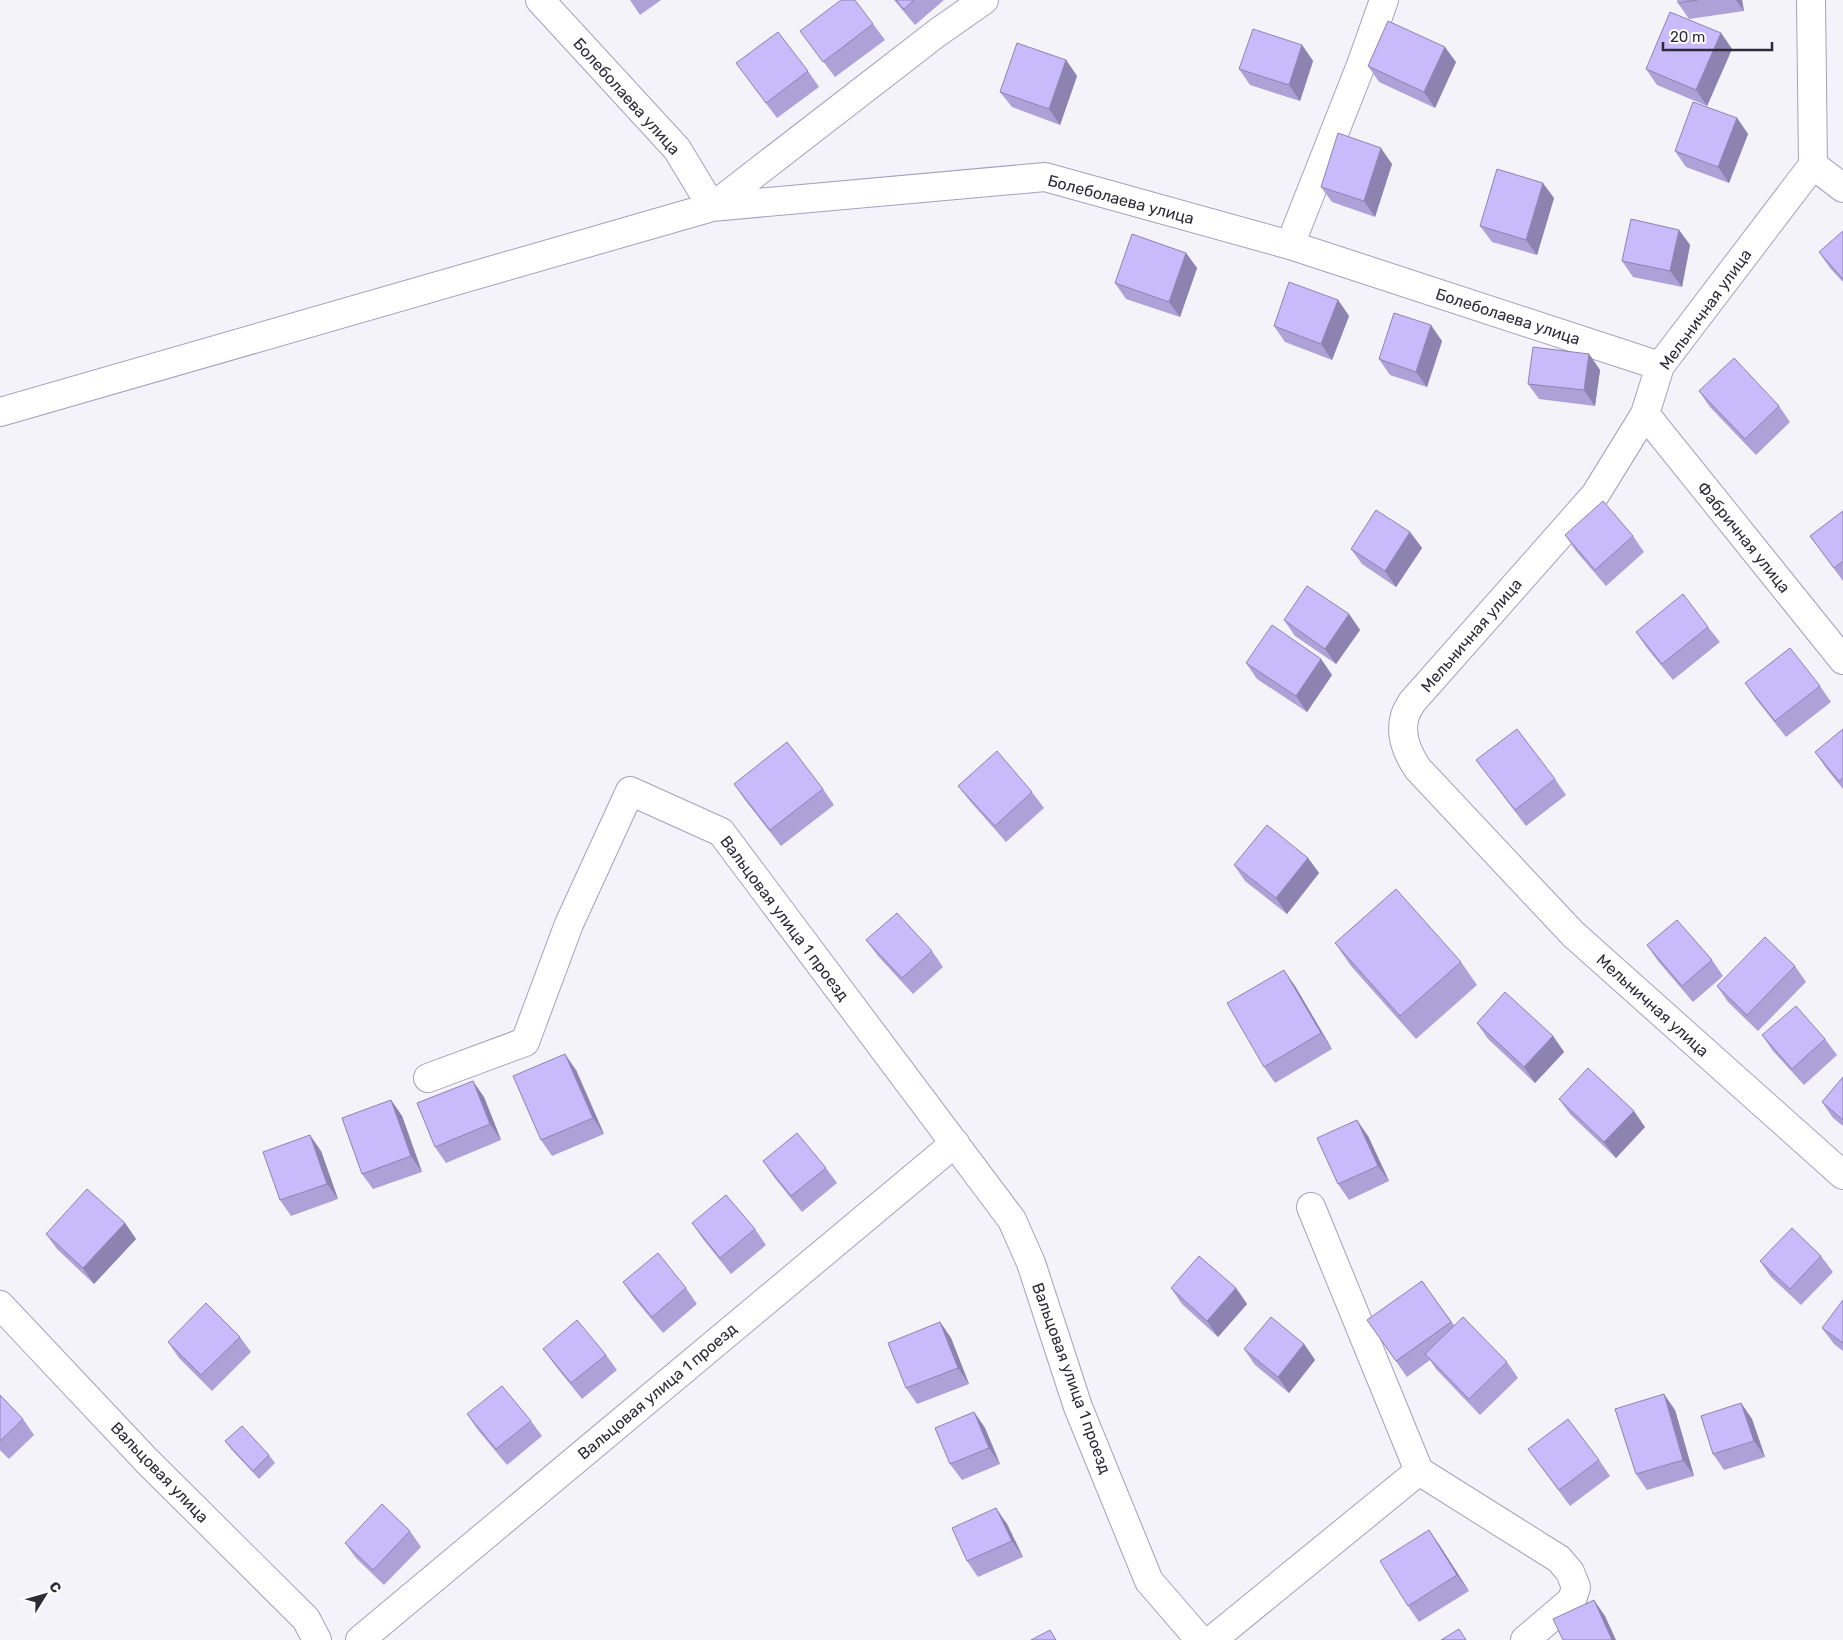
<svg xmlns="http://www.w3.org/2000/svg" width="1843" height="1640" font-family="Rubik,sans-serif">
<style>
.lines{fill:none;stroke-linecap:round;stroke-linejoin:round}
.street-casing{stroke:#a69fbf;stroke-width:30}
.street{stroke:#fff;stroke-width:28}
.wall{fill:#ada1d8}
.shaded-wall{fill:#8d83b0}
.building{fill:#c9bbfb;stroke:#8d83b0}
.labels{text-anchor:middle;stroke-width:5;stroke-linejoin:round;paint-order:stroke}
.street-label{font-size:16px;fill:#2e2b38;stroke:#fff}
</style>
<rect width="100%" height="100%" fill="#f4f3fa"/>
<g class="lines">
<defs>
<path id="street" d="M540,0L677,149L712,207L1045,177L1290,245L1660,366
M1811,0L1813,165L1660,366L1645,414L1595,495L1412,702C1410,706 1406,711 1405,716C1399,735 1407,753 1418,769L1573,934L1843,1175
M1813,165L1843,188
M1290,245L1361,65L1384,0
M0,412L712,207L937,33L984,0
M1645,414L1843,660
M428,1078L525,1042L569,924L630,791L721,832L1012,1220L1031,1263L1078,1407L1149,1581L1200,1640
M1311,1207L1419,1471L1559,1559L1570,1572L1576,1587L1572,1600L1525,1640
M0,1305L147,1461L306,1619L317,1640
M360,1640L955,1143
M1212,1640L1419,1471"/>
</defs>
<use href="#street" class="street-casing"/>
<use href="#street" class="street"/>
</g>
<path class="wall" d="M630,0H661L640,15Z
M894,0H944L915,25Z
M1678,0H1742L1744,11L1689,19L1678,3Z
M873,24L885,40L835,77L800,31Z
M1721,33L1732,49L1707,106L1657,85L1646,69Z
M1302,45L1313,61L1300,101L1250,85L1239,69Z
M1066,60L1077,76L1060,125L1012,107L1000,92Z
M1456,62L1435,108L1379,82L1368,66Z
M736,63L808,71L819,87L777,118Z
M1737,118L1748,134L1729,183L1686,167L1675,151Z
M1392,164L1375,217L1332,202L1321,187Z
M1554,198L1537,255L1492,242L1480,226Z
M1679,230L1690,245L1682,287L1633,277L1622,261Z
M1843,231V282L1830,268L1819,252Z
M1186,253L1197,268L1180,317L1126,299L1115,283Z
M1338,300L1349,316L1332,360L1285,342L1274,326Z
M1442,341L1427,387L1390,375L1379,359Z
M1589,354L1600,370L1595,406L1539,399L1528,384Z
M1699,391L1779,406L1790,422L1756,455L1710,407Z
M1843,511V581L1810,536Z
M1410,532L1422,548L1396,587L1362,564L1351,549Z
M1565,535L1633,536L1644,552L1606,586L1576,551Z
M1349,614L1360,630L1336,664L1295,636L1284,620Z
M1708,627L1720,642L1673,680L1647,648L1636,632Z
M1321,659L1332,675L1307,712L1257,679L1246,663Z
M1745,683L1820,686L1831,702L1786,737L1756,699Z
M1843,729V789L1826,768L1815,752Z
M1476,760L1555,779L1566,795L1526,826Z
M734,784L823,789L834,805L781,846L745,800Z
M958,786L1032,792L1044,808L1006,842L970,801Z
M1308,858L1319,873L1287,914L1245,881L1234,865Z
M866,940L932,951L943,967L913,994L878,956Z
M1335,943L1461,962L1477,985L1416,1039L1351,966Z
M1647,945L1712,960L1723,976L1693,1002L1658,961Z
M1795,966L1806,982L1758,1031L1728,1002L1717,986Z
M1295,986L1332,1049L1275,1083L1264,1067Z
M1477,1023L1553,1036L1564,1052L1535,1083L1488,1039Z
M1762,1035L1825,1039L1837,1055L1804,1085L1773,1051Z
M576,1070L604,1134L552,1156L541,1140Z
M1843,1077V1126L1833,1118L1822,1102Z
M484,1097L501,1140L446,1163L435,1147Z
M1559,1099L1645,1127L1616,1158L1570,1114Z
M391,1100L402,1116L422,1172L373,1189L362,1174Z
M1368,1136L1389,1181L1349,1200L1338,1184Z
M321,1151L338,1199L291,1216L280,1200Z
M763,1161L826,1168L837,1183L802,1212L774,1177Z
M125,1223L136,1239L94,1284L57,1249L46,1234Z
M692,1223L755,1229L766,1245L731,1274L703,1239Z
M1821,1256L1833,1272L1801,1305L1771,1277L1760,1261Z
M1422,1281L1454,1325L1507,1362L1518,1378L1480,1415L1436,1369L1430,1360L1407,1377L1367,1320Z
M623,1282L686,1288L697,1304L663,1333L634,1298Z
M1171,1288H1236L1247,1304L1218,1337L1182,1304Z
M1843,1300V1351L1834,1344L1822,1328Z
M940,1322L951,1338L969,1384L917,1404L906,1388Z
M240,1337L251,1352L212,1391L179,1358L168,1342Z
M1304,1344L1315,1360L1289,1393L1255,1365L1244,1349Z
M543,1349L606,1355L617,1370L582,1399L554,1364Z
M0,1395L23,1419L34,1435L9,1459L0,1450Z
M1741,1403L1752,1419L1765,1457L1724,1470L1713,1454Z
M1675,1410L1694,1476L1647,1490L1636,1474Z
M974,1412L985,1428L1000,1464L962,1480L950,1464Z
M467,1414L531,1421L542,1436L507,1465L478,1430Z
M225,1441L269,1455L275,1463L259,1479L231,1449Z
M1528,1449L1599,1460L1610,1476L1570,1506Z
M1007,1524L1023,1557L978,1577L967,1561Z
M1429,1530L1440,1546L1469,1591L1419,1622L1408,1606Z
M410,1531L421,1547L384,1585L356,1558L345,1543Z"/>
<path class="shaded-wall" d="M1736,0H1742L1744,11Z
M1721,33L1732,49L1707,106L1696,90Z
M1302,45L1313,61L1300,101L1289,85Z
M1445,47L1456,62L1435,108L1424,92Z
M1066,60L1077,76L1060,125L1049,109Z
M1737,118L1748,134L1729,183L1718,167Z
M1381,148L1392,164L1375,217L1364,201Z
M1543,183L1554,198L1537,255L1526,240Z
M1679,230L1690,245L1682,287L1670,271Z
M1186,253L1197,268L1180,317L1169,302Z
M1338,300L1349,316L1332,360L1321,344Z
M1431,325L1442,341L1427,387L1416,372Z
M1589,354L1600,370L1595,406L1584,390Z
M1410,532L1422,548L1396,587L1385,571Z
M1349,614L1360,630L1336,664L1325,649Z
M1321,659L1332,675L1307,712L1296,696Z
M1308,858L1319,873L1287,914L1276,898Z
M1284,970L1295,986L1332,1049L1321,1033Z
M1553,1036L1564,1052L1535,1083L1524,1067Z
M565,1054L576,1070L604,1134L593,1118Z
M473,1081L484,1097L501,1140L490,1124Z
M391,1100L402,1116L422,1172L411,1156Z
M1634,1111L1645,1127L1616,1158L1604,1142Z
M1357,1120L1368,1136L1389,1181L1378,1166Z
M310,1135L321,1151L338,1199L327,1184Z
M125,1223L136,1239L94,1284L83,1268Z
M1236,1288L1247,1304L1218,1337L1207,1321Z
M940,1322L951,1338L969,1384L958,1368Z
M1304,1344L1315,1360L1289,1393L1278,1377Z
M1664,1394L1675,1410L1694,1476L1683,1460Z
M1741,1403L1752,1419L1765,1457L1754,1441Z
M974,1412L985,1428L1000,1464L989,1448Z
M996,1508L1007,1524L1023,1557L1012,1541Z
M1429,1530L1440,1546L1469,1591L1457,1575Z
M1594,1600L1605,1616L1616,1640H1612Z"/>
<path class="building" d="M841,0H855L873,24L823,62L800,31Z
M896,0H914L904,9Z
M1678,0H1698L1678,3Z
M1670,12L1721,33L1696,90L1646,69Z
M1388,21L1445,47L1424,92L1368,66Z
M1253,29L1302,45L1289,85L1239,69Z
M778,32L808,71L766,103L736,63Z
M1017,43L1066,60L1049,109L1000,92Z
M1693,102L1737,118L1718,167L1675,151Z
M1338,133L1381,148L1364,201L1321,187Z
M1497,169L1543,183L1526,240L1480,226Z
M1631,219L1679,230L1670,271L1622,261Z
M1843,231V279L1819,252Z
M1132,234L1186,253L1169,302L1115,283Z
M1289,282L1338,300L1321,344L1274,326Z
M1394,313L1431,325L1416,372L1379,359Z
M1533,347L1589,354L1584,390L1528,384Z
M1734,358L1779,406L1745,439L1699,391Z
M1603,501L1633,536L1595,570L1565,535Z
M1376,510L1410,532L1385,571L1351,549Z
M1843,511V561L1834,568L1810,536Z
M1307,586L1349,614L1325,649L1284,620Z
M1683,594L1708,627L1662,664L1636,632Z
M1272,625L1321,659L1296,696L1246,663Z
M1790,648L1820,686L1775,721L1745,683Z
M1517,729L1555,779L1515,810L1476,760Z
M1843,729V778L1839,781L1815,752Z
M787,742L823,789L770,830L734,784Z
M997,751L1032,792L995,826L958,786Z
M1267,825L1308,858L1276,898L1234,865Z
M1396,889L1461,962L1400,1016L1335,943Z
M897,913L932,951L902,978L866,940Z
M1677,920L1712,960L1682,986L1647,945Z
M1765,937L1795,966L1747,1015L1717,986Z
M1284,970L1321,1033L1264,1067L1227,1003Z
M1505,992L1553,1036L1524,1067L1477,1023Z
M1796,1006L1825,1039L1792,1069L1762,1035Z
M565,1054L593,1118L541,1140L513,1076Z
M1588,1068L1634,1111L1604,1142L1559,1099Z
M1843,1077V1120L1822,1102Z
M473,1081L490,1124L435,1147L417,1103Z
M391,1100L411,1156L362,1174L342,1118Z
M1357,1120L1378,1166L1338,1184L1317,1138Z
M797,1133L826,1168L791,1196L763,1161Z
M310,1135L327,1184L280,1200L263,1152Z
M87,1189L125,1223L83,1268L46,1234Z
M726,1195L755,1229L720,1258L692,1223Z
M1792,1228L1821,1256L1790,1289L1760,1261Z
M658,1253L686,1288L652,1317L623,1282Z
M1199,1256L1236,1288L1207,1321L1171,1288Z
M1422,1281L1451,1322L1396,1361L1367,1320Z
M1843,1300V1343L1822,1328Z
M206,1303L240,1337L201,1375L168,1342Z
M1271,1317L1304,1344L1278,1377L1244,1349Z
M1463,1317L1507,1362L1469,1399L1425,1354Z
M577,1320L606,1355L571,1383L543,1349Z
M940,1322L958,1368L906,1388L888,1343Z
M502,1386L531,1421L496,1449L467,1414Z
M1664,1394L1683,1460L1636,1474L1615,1409Z
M0,1395L23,1419L0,1441Z
M1741,1403L1754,1441L1713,1454L1701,1416Z
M974,1412L989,1448L950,1464L935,1428Z
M1568,1419L1599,1460L1559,1490L1528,1449Z
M242,1426L269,1455L253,1471L225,1441Z
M382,1504L410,1531L373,1570L345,1543Z
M996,1508L1012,1541L967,1561L952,1528Z
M1429,1530L1457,1575L1408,1606L1380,1561Z
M1594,1600L1612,1640H1563L1553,1619Z
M1459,1629L1466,1640H1441Z
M1050,1630L1056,1640H1031Z"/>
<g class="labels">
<g class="street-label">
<text transform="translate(627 96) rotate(48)" y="6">Болеболаева улица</text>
<text transform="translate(1121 199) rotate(15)" y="6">Болеболаева улица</text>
<text transform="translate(1705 309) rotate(-54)" y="6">Мельничная улица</text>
<text transform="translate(1508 316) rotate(18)" y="6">Болеболаева улица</text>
<text transform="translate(1744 537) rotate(51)" y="6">Фабричная улица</text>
<text transform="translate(1471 635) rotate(-49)" y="6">Мельничная улица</text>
<text transform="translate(785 918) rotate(53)" y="6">Вальцовая улица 1 проезд</text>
<text transform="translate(1653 1005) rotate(42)" y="6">Мельничная улица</text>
<text transform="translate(1072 1378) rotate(70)" y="6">Вальцовая улица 1 проезд</text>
<text transform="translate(657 1391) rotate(-40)" y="6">Вальцовая улица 1 проезд</text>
<text transform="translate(160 1472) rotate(46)" y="6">Вальцовая улица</text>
</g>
</g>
<g transform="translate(45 1595) rotate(53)" stroke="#ffffff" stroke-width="4" paint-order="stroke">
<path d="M0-4L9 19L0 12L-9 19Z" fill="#2e2b38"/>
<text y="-8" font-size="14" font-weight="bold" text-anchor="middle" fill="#2e2b38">С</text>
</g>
<path d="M1663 42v8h109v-8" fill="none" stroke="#2e2b38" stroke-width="2.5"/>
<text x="1670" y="42" font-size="15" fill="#2e2b38" stroke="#ffffff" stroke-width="4" paint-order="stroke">20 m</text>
</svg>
